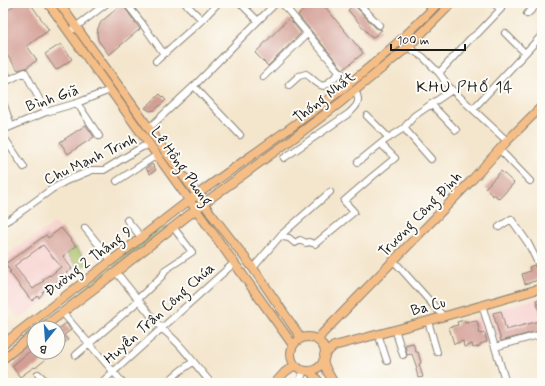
<svg xmlns="http://www.w3.org/2000/svg" width="545" height="386" font-family="Mynerve,sans-serif">
<style>
.built{fill:#f7d0ce}
.green{fill:#a5bd62;stroke:#606c3f}
.building{fill:#d39f95;fill-rule:evenodd}
.lines{fill:none;stroke-linecap:round;stroke-linejoin:round}
.minor-casing{stroke:#888174;stroke-width:8}
.major-casing{stroke:#888174;stroke-width:10}
.minor{stroke:#fff;stroke-width:6}
.major{stroke:#f6be87;stroke-width:8}
.labels{text-anchor:middle;stroke-width:4;stroke-linejoin:round;paint-order:stroke}
.street-label{font-size:15px;fill:#1c1c1c;stroke:#fdfcf7}
.neighbourhood-label{font-size:16px;letter-spacing:1px;fill:#1c1c1c;stroke:#fdfcf7}
</style>
<rect width="100%" height="100%" fill="#fdfcf7"/>
<filter id="ink" filterUnits="userSpaceOnUse"><feTurbulence type="fractalNoise" baseFrequency=".025" numOctaves="2"/><feDisplacementMap in="SourceGraphic" scale="8" xChannelSelector="R" yChannelSelector="G"/><feConvolveMatrix kernelMatrix="1 2 1 2 8 2 1 2 1" color-interpolation-filters="sRGB"/></filter>
<filter id="wash" filterUnits="userSpaceOnUse"><feTurbulence type="fractalNoise" baseFrequency=".012" numOctaves="4" result="noise"/><feDisplacementMap in="SourceGraphic" scale="16" xChannelSelector="R" yChannelSelector="G"/><feGaussianBlur stdDeviation="0.9" result="paint"/><feColorMatrix in="noise" values="0 0 0 0 0 0 0 0 0 0 0 0 0 0 0 0 0 1.4 0 .05"/><feComposite in="paint" operator="in"/></filter>
<g filter="url(#wash)">
<rect width="100%" height="100%" fill="#f4e6cd"/>
<path class="built" d="M55,223L88,264L47,299L19,319L3,300V258Z
M542,297V332L499,344L489,312Z
M482,316L490,344L473,349L465,321Z"/>
<path class="green" d="M165,224L167,227L166,228L72,301L71,300L72,298Z
M76,247L89,262L80,270L67,254Z"/>
<g id="blocks">
<path class="building" d="M17,3H30L49,30L27,46L37,60L26,68L18,70L3,50V14Z
M311,3H322L363,53L344,69L342,68L298,15Z
M122,4L140,29L109,55L98,40L97,34L98,28L101,22Z
M354,5L376,28L382,30L372,38L348,10Z
M289,18L301,33L268,66L255,53Z
M61,44L72,59L56,70L45,54Z
M160,94L166,100L155,110L150,111L145,108Z
M86,125L94,137L68,154L60,142Z
M152,164L156,170L150,174L146,168Z
M501,171L514,183L499,199L494,194L493,196L485,188Z
M61,228L76,246L63,256L72,269L66,273L68,275L62,277L43,292V293L39,298L38,296L32,301L9,272H11L5,264L46,235L48,238ZM43,245L61,267L50,276L49,275L43,280L44,281L33,289L14,266Z
M534,265L538,273L542,275V279L525,284L522,274L530,271L529,267Z
M542,299V317H541L536,300Z
M501,311L506,330L542,320V330L501,341L493,313Z
M464,320L465,323L477,321L480,334L485,333L487,342L480,344V346L473,348L472,344L464,347L463,341L454,344L449,327L458,325L457,322Z
M66,323L71,330L64,335L68,340L58,348V330Z
M413,343L416,352H418L421,363L419,364L423,377L418,378L416,369L417,368L412,354L407,355L405,345Z
M34,348V352H55L35,368L34,367L20,377L12,366Z"/>
</g>
</g>
<g filter="url(#ink)">
<use href="#blocks" fill-opacity="0" stroke="#888174" stroke-width="1"/>
<g class="lines">
<defs>
<path id="minor" d="M126,3L141,22L164,54
M185,3L202,20
M240,3L258,21
M282,3L349,83
M358,3L379,25
M426,3L433,9
M527,14L539,3
M73,29L107,3
M505,33L525,53
M408,47L423,57L439,73L450,88L507,141
M156,61L202,20L218,3
M3,67L9,80
M439,73L470,39L478,33L501,9L493,3
M263,77L308,33
M3,82L9,80L25,72L46,112
M289,85L299,76L306,74C312,77 316,85 324,86L341,72
M194,86L240,135
M3,102L11,126
M77,103L99,136
M431,104L456,130
M473,109L542,35
M367,116L389,138
M149,128L194,86L258,21L276,3
M404,128L431,159
M3,130L46,112L77,103L110,90
M3,136L24,167
M500,150L530,181
M284,158L348,114C356,107 362,102 355,91
M358,162L384,141L404,128L414,116L452,90
M117,181L157,155
M127,220L142,238
M3,223L15,216L52,189L66,181L92,170H104L142,147L150,145
M499,227L511,219L528,243L542,271
M85,228L112,261
M281,235L283,237L289,238L295,243L300,240L306,243L309,242L315,244L354,212L344,201L373,176L395,158L381,144
M394,261L443,316
M253,268L281,235L330,192
M116,272L161,328C181,343 195,365 211,383
M482,305L506,383
M62,312L123,383
M428,321L437,352
M395,329L403,355
M378,334L387,361
M495,347L542,334
M76,355L134,305L138,299L163,275L165,270L192,252L173,227
M38,374L48,383
M101,383L234,263
M166,383L180,371L193,362
M300,383V380L304,371"/>
<path id="major" d="M48,3L293,345
M59,3L144,121L156,139L212,215L253,268L301,338
M42,328L116,272L204,203L291,140L341,102L408,47L452,3
M291 354a17 17 0 1 1 34 0a17 17 0 1 1-34 0Z
M318,341L322,334L470,182L507,141L542,106
M3,344C39,316 75,289 111,261C142,238 171,213 202,191C283,132 369,77 438,3
M324,355L334,346L428,321L542,288
M3,359L34,334
M323,361L327,371L334,383
M310,371L320,383
M275,383L285,372L295,365"/>
</defs>
<use href="#minor" class="minor-casing"/>
<use href="#major" class="major-casing"/>
<use href="#minor" class="minor"/>
<use href="#major" class="major"/>
</g>
</g>
<g class="labels">
<g class="street-label">
<text transform="translate(324 97) rotate(-38)" y="5">Thống Nhất</text>
<text transform="translate(52 98) rotate(-19)" y="5">Bình Giã</text>
<text transform="translate(90 159) rotate(-25)" y="5">Chu Mạnh Trinh</text>
<text transform="translate(182 166) rotate(54)" y="5">Lê Hồng Phong</text>
<text transform="translate(420 214) rotate(-46)" y="5">Trương Công Định</text>
<text transform="translate(88 261) rotate(-37)" y="5">Đường 2 Tháng 9</text>
<text transform="translate(428 306) rotate(-15)" y="5">Ba Cu</text>
<text transform="translate(159 313) rotate(-42)" y="5">Huyền Trân Công Chúa</text>
</g>
<g class="neighbourhood-label">
<text x="465" y="92">KHU PHỐ 14</text>
</g>
</g>
<rect width="545" height="386" fill="none" stroke="#fdfcf7" stroke-width="16"/>
<g transform="translate(46 340) rotate(197)"><circle r="19" fill="#fdfcf7" stroke="#a3a29f"/>
<path d="M0-3L7 15L0 10L-7 15Z" fill="#1f6fb2"/>
<text y="-6" font-size="11" font-weight="bold" text-anchor="middle" fill="#1c1c1c">B</text>
</g>
<path d="M391 44v6h74v-6" fill="none" stroke="#1c1c1c" stroke-width="2"/>
<text x="397" y="44" font-size="12" fill="#1c1c1c" stroke="#fdfcf7" stroke-width="3" paint-order="stroke">100 m</text>
</svg>
